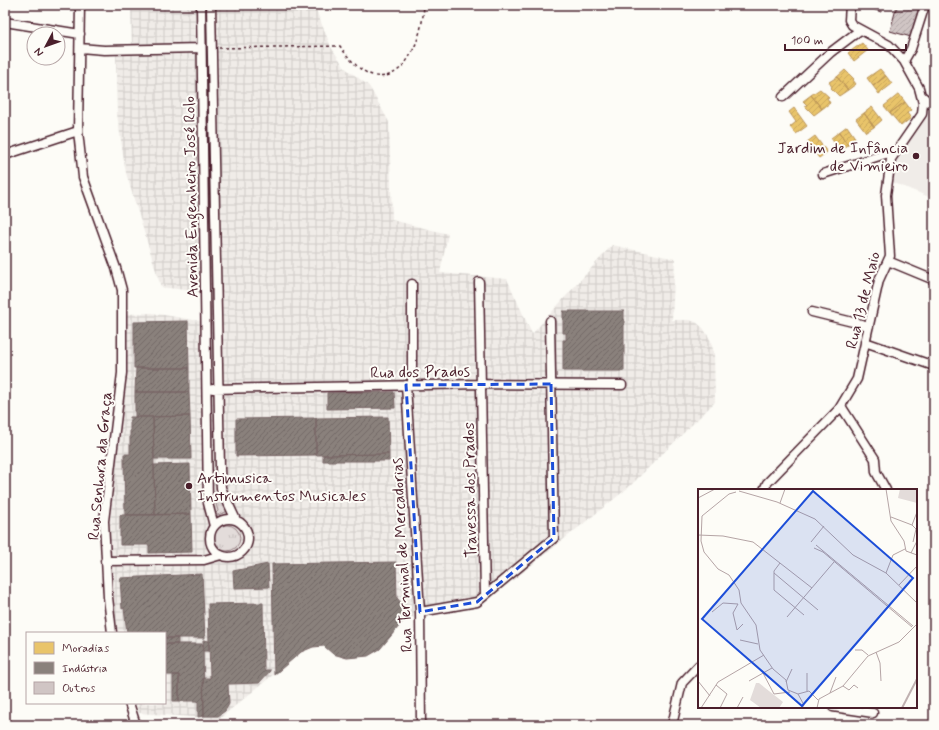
<svg xmlns="http://www.w3.org/2000/svg" width="939" height="730" font-family="Mynerve,sans-serif">
<style>
.built{fill:#f0ece8}
.industrial{fill:url(#industrial-grid)}
.grass{fill:url(#grass-tufts);stroke:#967e82}
.homes{fill:url(#homes-hatch);stroke:#b99257}
.industry{fill:url(#industry-hatch);stroke:#776464}
.building{fill:url(#building-hatch);stroke:#4a1f2b}
.lines{fill:none;stroke-linecap:round;stroke-linejoin:round}
.minor-casing{stroke:#4a1f2b;stroke-width:11}
.path{stroke:#4a1f2b;stroke-width:1.5;stroke-dasharray:3 3;stroke-linecap:butt}
.minor{stroke:#fdfcf7;stroke-width:8}
.marked{fill:none;stroke:#1d4ed8;stroke-width:3;stroke-dasharray:8 5;stroke-linejoin:round}
.poi-dot{fill:#4a1f2b;stroke:#fdfcf7;stroke-width:1.5}
.labels{text-anchor:middle;stroke-width:4;stroke-linejoin:round;paint-order:stroke}
.poi-label{font-size:16px;fill:#4a1f2b;stroke:#fdfcf7;text-anchor:end}
.street-label{font-size:16px;fill:#4a1f2b;stroke:#fdfcf7}
.inset-river{fill:none;stroke:#c0b1b1;stroke-width:2}
.inset-road{fill:none;stroke:#b5a4a5;stroke-width:1}
.view{fill:#1d4ed8;fill-opacity:0.15;stroke:#1d4ed8;stroke-width:2}
.inset-edge{fill:none;stroke:#4a1f2b;stroke-width:2}
</style>
<defs>
<pattern id="industrial-grid" width="8" height="8" patternUnits="userSpaceOnUse"><rect width="8" height="8" fill="#f0ece8"/><path d="M0 4h8M4 0v8" fill="none" stroke="#cfcac7"/></pattern>
<pattern id="grass-tufts" width="24" height="20" patternUnits="userSpaceOnUse"><rect width="24" height="20" fill="#e3dcda"/><path d="M3 7l-1-3M5 7V3M7 7l1-3M15 17l-1-3M17 17v-4M19 17l1-3" fill="none" stroke="#c4bcbb"/></pattern>
<pattern id="homes-hatch" width="6" height="6" patternUnits="userSpaceOnUse"><rect width="6" height="6" fill="#e9c46a"/><path d="M-1 1l2-2M0 6l6-6M5 7l2-2" fill="none" stroke="#c9a85c"/></pattern>
<pattern id="industry-hatch" width="6" height="6" patternUnits="userSpaceOnUse"><rect width="6" height="6" fill="#8a817c"/><path d="M-1 1l2-2M0 6l6-6M5 7l2-2" fill="none" stroke="#736966"/></pattern>
<pattern id="building-hatch" width="6" height="6" patternUnits="userSpaceOnUse"><rect width="6" height="6" fill="#d0c5c4"/><path d="M-1 1l2-2M0 6l6-6M5 7l2-2" fill="none" stroke="#b4a9a9"/></pattern>
</defs>
<rect width="100%" height="100%" fill="#fdfcf7"/>
<filter id="ink" filterUnits="userSpaceOnUse"><feTurbulence type="fractalNoise" baseFrequency=".025" numOctaves="2"/><feDisplacementMap in="SourceGraphic" scale="8" xChannelSelector="R" yChannelSelector="G"/><feConvolveMatrix kernelMatrix="1 2 1 2 8 2 1 2 1" color-interpolation-filters="sRGB"/></filter>
<g filter="url(#ink)">
<path class="built" d="M933,109L934,184L929,197L892,182L899,153Z"/>
<path class="industrial" d="M131,5H314L331,47L345,68L369,86L389,122L392,220L448,234L440,273L507,279L532,334L612,245L675,259L672,320H689L696,322L703,328L710,339L714,353L715,402L629,487L478,608L404,619L380,649L357,658H347L333,654L324,646L313,647L301,652L219,719L139,713L136,703H165V633H116L109,570L110,519L126,368L127,314L152,313L200,321V292L161,287L126,173L117,114L116,53L132,52Z"/>
<path class="grass" d="M220,491L227,509L226,512L215,516L212,509L216,513L218,511L216,504L218,502L216,500L219,496L217,493Z
M214 538a13 13 0 1 1 26 0a13 13 0 1 1-26 0Z"/>
<path class="homes" d="M862,43L868,50L854,61L848,53Z
M880,69L886,76L873,86L867,78Z
M845,70L854,79L853,80L856,84L848,90L837,77Z
M886,76L892,84L879,94L873,86Z
M837,77L848,90L839,96L831,88L832,87L829,82Z
M820,89L829,97L827,98L830,103L822,109L811,95Z
M899,94L905,102L890,113L884,106Z
M811,95L822,109L814,115L805,106L807,105L803,101Z
M905,102L911,110L907,113L911,118L901,126L890,113Z
M872,107L882,120L874,127L864,113Z
M794,108L807,126L796,134L790,127L796,122L789,112Z
M864,113L874,127L866,132L856,119Z
M847,126L856,139L848,145L839,132Z
M839,132L848,145L840,151L831,138Z
M815,136L827,152L819,158L807,142Z"/>
<path class="industry" d="M563,311H624V371H563V340H566V333H563Z
M188,321L189,368H134V322Z
M136,368H189V392H135Z
M135,392H189L190,416L135,417Z
M394,392L395,408L327,409V393Z
M190,416L191,459H154L153,417Z
M130,417H153L155,515H125L124,454H130Z
M388,417L389,454L316,455V418Z
M316,418V455L236,456V419Z
M389,454V461H323V455Z
M190,464L191,514L155,515L154,465Z
M191,514L192,552L149,553V545H120V515Z
M396,562L397,598L410,613L380,649L368,656L347,658L333,654L324,646L313,647L301,652L274,675L272,564Z
M268,564L269,587L234,588L233,571Z
M202,574L205,638H165V633H127L124,608L122,609L120,578Z
M263,603L264,670H270V671L259,683L228,684L229,704L225,711L218,716H204L203,678H210L208,604Z
M165,638H178V644H165Z
M203,640L209,641V651H203Z
M165,644H203L204,716L198,717V701H179V675H165Z
M173,675H179V701H173Z"/>
<path class="building" d="M861,5H883L881,12Z
M897,5H920L911,37L890,31Z"/>
<g class="lines">
<defs>
<path id="minor" d="M80,5L78,131L83,177L116,268L122,290V373L104,521L108,597L112,633
M201,5L208,503L214,526
M211,5L220,468L221,488L236,520
M5,22L80,34
M80,48L104,50L201,48
M904,61L911,49L925,5
M922,96L934,106
M783,97L831,52L860,30
M5,155L78,131
M823,174L895,151
M888,261L934,280
M479,282L485,595
M412,284V385
M812,312L869,326
M865,342L934,366
M406,385L420,612L421,725
M213,389L482,384L622,385
M841,406L875,459L876,472L886,490
M764,490L767,483L839,409L857,379L879,280L890,256L886,195L891,159L922,114L923,103L919,88L904,61L889,45L852,25L849,20L850,5
M210 538a19 19 0 1 1 38 0a19 19 0 1 1-38 0Z
M105,561L204,560L221,555
M420,612L477,602L554,538L550,321
M129,703L136,725
M833,707L873,713
M672,725L682,683L699,665"/>
</defs>
<use href="#minor" class="minor-casing"/>
<path class="path" d="M219,48L340,46C384,111 421,60 424,5"/>
<use href="#minor" class="minor"/>
</g>
</g>
<path class="marked" d="M551,384L554,538L477,602L420,612L406,385Z"/>
<g class="poi-dot">
<circle cx="916" cy="156" r="4"/>
<circle cx="189" cy="486" r="4"/>
</g>
<g class="labels">
<g class="poi-label">
<text x="908" y="153">Jardim de Infância<tspan x="908" dy="18">de Vimieiro</tspan></text>
<text x="197" y="483" text-anchor="start">Artimusica<tspan x="197" dy="18">Instrumentos Musicales</tspan></text>
</g>
<g class="street-label">
<text transform="translate(190 197) rotate(-91)" y="6">Avenida Engenheiro José Rolo</text>
<text transform="translate(862 300) rotate(-76)" y="6">Rua 13 de Maio</text>
<text transform="translate(420 371) rotate(-1)" y="6">Rua dos Prados</text>
<text transform="translate(99 466) rotate(-85)" y="6">Rua Senhora da Graça</text>
<text transform="translate(469 490) rotate(-91)" y="6">Travessa dos Prados</text>
<text transform="translate(401 555) rotate(-93)" y="6">Rua Terminal de Mercadorias</text>
</g>
</g>
<g transform="translate(698 489)">
<rect width="219" height="219" fill="#fdfcf7"/>
<path d="M202,0H219V14L200,9ZM58,194H61L85,213L81,219H63L52,211Z" fill="#e3dcda"/>
<path class="inset-river" d="M204,219L219,190"/>
<path class="inset-road" d="M188,0L193,32L206,52L208,62L219,66M41,2L79,13L117,30L155,66L188,84L219,114M38,3L31,5L4,27L3,52L6,63L20,80L31,86L41,101L43,114L58,136L62,161L75,180L88,191L90,201L100,205L111,202L120,211M0,9L17,0M82,14L87,0M193,28L214,36L219,23M214,36L218,40L215,53M0,46L25,47L55,53L114,99M113,53L126,37M118,56L215,137M116,59L125,63L214,138M213,64L219,52M82,74L76,82V101L106,126M76,84L120,121M188,84L195,66L207,60M201,96L219,77M40,115L35,124L39,141L45,135M14,123L25,114L40,115M89,128L136,73M42,151L60,155M157,161H164L170,166M178,163L182,174L183,192M65,184L76,205L92,203M109,184V202M0,192L12,207M51,192L74,179M88,193L94,180M18,196L29,205L22,219M145,197L151,201L156,196L160,199M132,204L138,188M100,205L106,216L104,219M3,219L20,193L66,166M39,219L45,208M119,219L121,210L145,197L170,167L201,153L219,135"/>
<path class="view" d="M115,2L215,89L104,217L4,130Z"/>
<rect width="219" height="219" class="inset-edge"/>
</g>
<rect width="939" height="730" fill="none" stroke="#fdfcf7" stroke-width="20"/>
<rect x="10" y="10" width="919" height="710" fill="none" stroke="#4a1f2b" stroke-width="1.5" filter="url(#ink)"/>
<rect x="26" y="632" width="140" height="72" fill="#fdfcf7" stroke="#b5a4a5"/>
<rect x="34" y="642" width="20" height="12" fill="#e9c46a" stroke="#b5a4a5"/>
<text x="62" y="652" font-size="12" fill="#4a1f2b">Moradias</text>
<rect x="34" y="662" width="20" height="12" fill="#8a817c" stroke="#b5a4a5"/>
<text x="62" y="672" font-size="12" fill="#4a1f2b">Indústria</text>
<rect x="34" y="682" width="20" height="12" fill="#d0c5c4" stroke="#b5a4a5"/>
<text x="62" y="692" font-size="12" fill="#4a1f2b">Outros</text>
<g transform="translate(46 46) rotate(229)"><circle r="19" fill="#fdfcf7" stroke="#b5a4a5"/>
<path d="M0-3L7 15L0 10L-7 15Z" fill="#4a1f2b"/>
<text y="-6" font-size="11" font-weight="bold" text-anchor="middle" fill="#4a1f2b">N</text>
</g>
<path d="M785 44v6h121v-6" fill="none" stroke="#4a1f2b" stroke-width="2"/>
<text x="791" y="44" font-size="12" fill="#4a1f2b" stroke="#fdfcf7" stroke-width="3" paint-order="stroke">100 m</text>
</svg>
